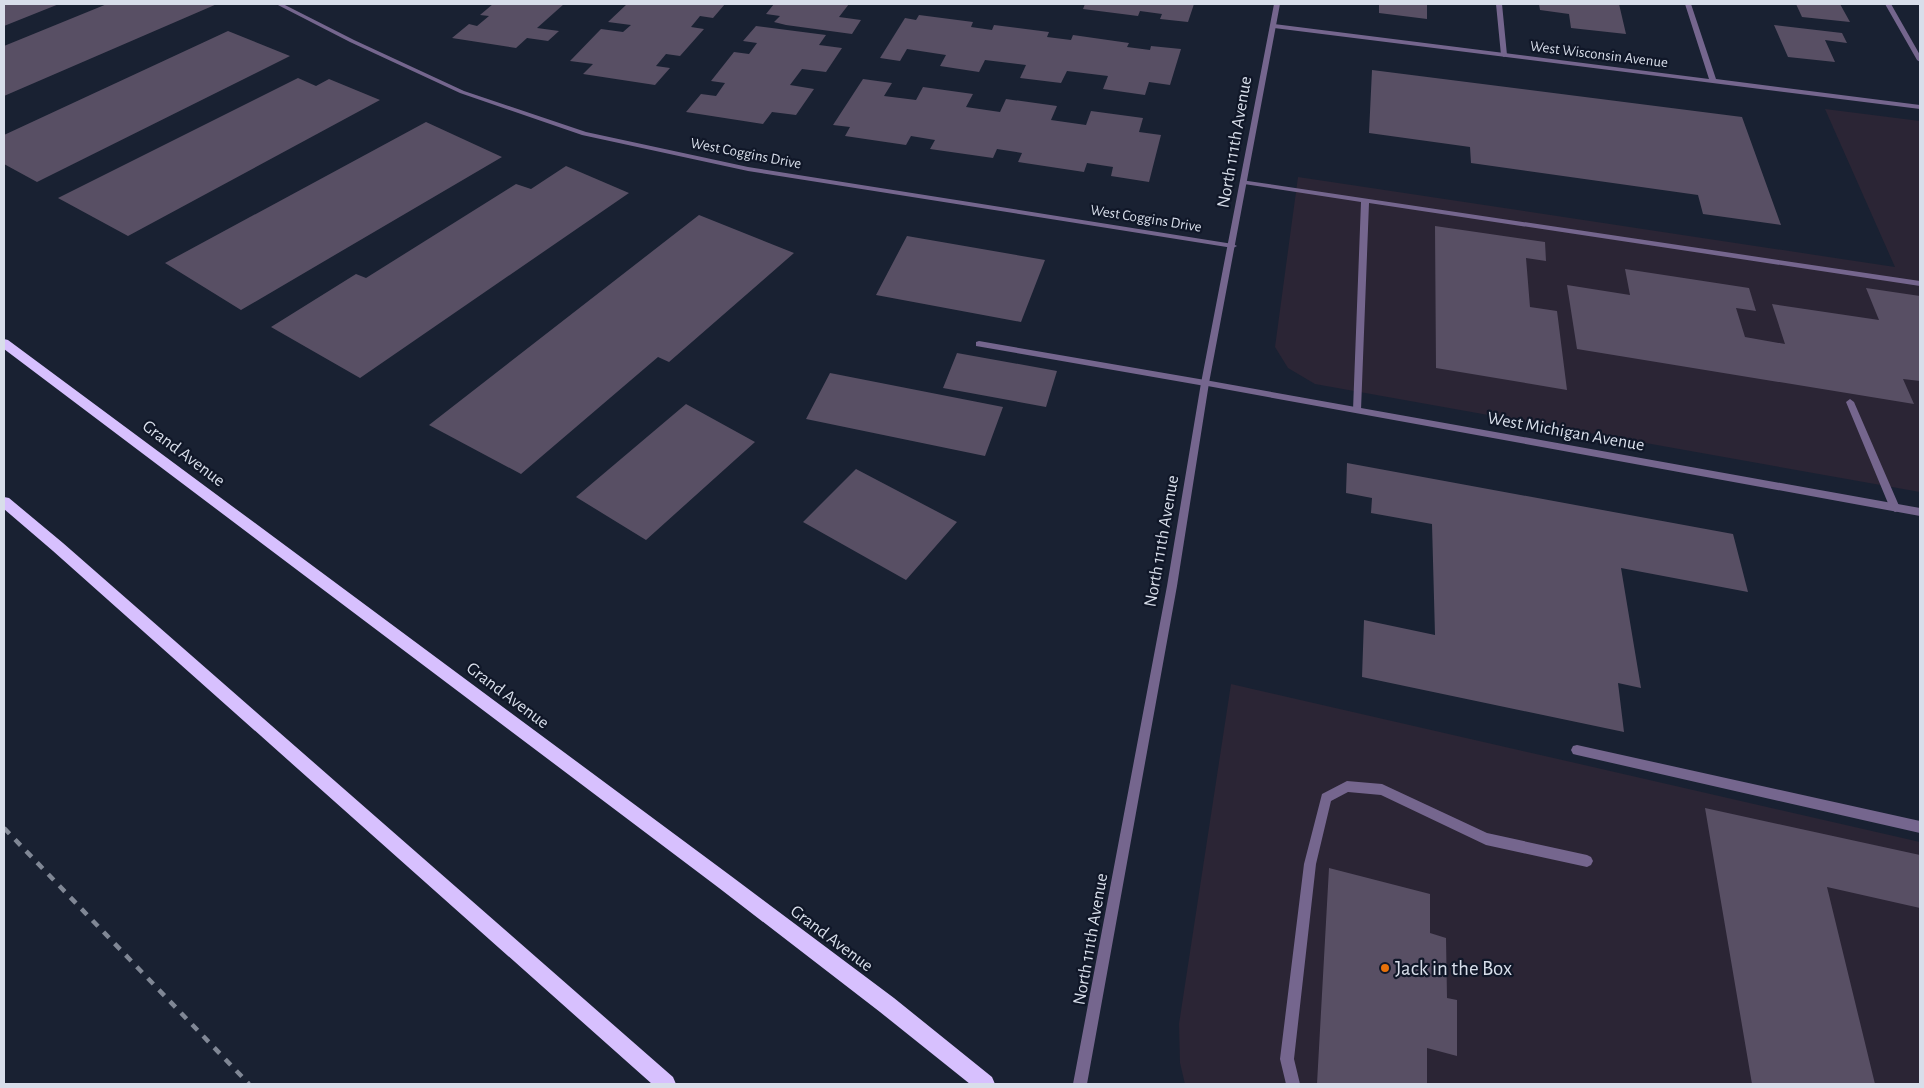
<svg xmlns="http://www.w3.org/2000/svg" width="1924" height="1088" font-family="'Alegreya Sans',sans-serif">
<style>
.commercial{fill:#2b2535}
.building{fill:#584f64}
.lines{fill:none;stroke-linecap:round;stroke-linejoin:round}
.service{fill:#75668e;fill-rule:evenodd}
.minor{fill:#75668e;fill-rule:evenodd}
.tertiary{fill:#75668e;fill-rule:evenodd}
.trunk{fill:#d7c0fe;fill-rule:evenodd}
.rail{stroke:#808795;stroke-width:4.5;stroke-dasharray:8 8;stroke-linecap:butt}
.food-dot{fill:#e8710a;stroke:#101728;stroke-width:2}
.labels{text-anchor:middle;stroke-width:4.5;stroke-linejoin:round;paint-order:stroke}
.far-street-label{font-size:15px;fill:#d8deea;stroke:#101728}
.street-label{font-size:18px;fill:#d8deea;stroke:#101728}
.near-poi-label{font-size:21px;fill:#d8deea;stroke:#101728;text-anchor:start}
</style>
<rect width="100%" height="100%" fill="#192132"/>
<path class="commercial" d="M1825,109L1920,121V492L1315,384L1288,368L1275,347L1298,177L1895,267Z
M1231,684L1920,842V1084H1185L1180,1063L1179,1024Z"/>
<path class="building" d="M4,4H59L4,26Z
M107,4H217L4,96V46Z
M493,4H564L537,28L559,31L548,41L527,38L516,48L452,38L469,24L477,26L489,16L480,15Z
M627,4H725L713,18L700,16L691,27L704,29L680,56L666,54L656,66L670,68L655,85L583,74L593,64L570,61L601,29L623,32L631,25L608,22Z
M774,4H849L839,17L861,20L852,34L786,25L774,22L780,16L766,14Z
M1085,4H1194L1188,22L1160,19L1162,14L1140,11L1138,16L1083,9Z
M1379,4H1427V19L1379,13Z
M1539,4H1619L1626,34L1571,28L1569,14L1540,10Z
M1796,4H1840L1850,22L1802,17Z
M919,15L973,22L971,27L992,30L994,25L1049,32L1047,37L1071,40L1073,35L1129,43L1127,47L1150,50L1151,46L1181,49L1170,85L1149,82L1145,95L1103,89L1108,76L1067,71L1061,83L1020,78L1026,65L985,60L979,72L940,66L946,55L907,49L900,61L880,58L905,18L916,20Z
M1774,25L1842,33L1847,43L1825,40L1835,62L1788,57Z
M756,26L826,35L819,45L842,48L826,72L802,69L790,85L814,89L796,115L772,112L763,124L686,112L701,94L716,96L725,83L711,81L734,52L749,54L757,43L743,41Z
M228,31L290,56L37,182L4,164V135Z
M1372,70L1742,117L1781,225L1703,214L1698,195L1471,163L1470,147L1369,133Z
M298,78L316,86L329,79L380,100L128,236L58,198Z
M863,79L892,83L884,96L916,100L923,87L973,94L966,107L1000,112L1006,99L1057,106L1051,120L1086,125L1091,111L1143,118L1139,132L1161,135L1149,182L1111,176L1113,167L1087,163L1084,172L1018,162L1022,153L997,149L993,158L930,149L935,140L911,136L906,145L845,136L850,127L833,125Z
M426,122L502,157L241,310L165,263Z
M566,166L629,193L360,378L271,327L356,274L366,278L516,184L531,189Z
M699,215L794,253L669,362L658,357L521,474L429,425Z
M1435,226L1545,242L1546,261L1526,258L1530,307L1557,311L1567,390L1436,368Z
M907,236L1045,260L1021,322L876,295Z
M1625,269L1749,288L1756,311L1736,308L1745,337L1785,344L1772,304L1879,320L1866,288L1920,296V381L1903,379L1914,404L1577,349L1567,285L1630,295Z
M957,353L1057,371L1046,407L943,388Z
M830,373L1003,407L985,456L806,419Z
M686,404L755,442L646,540L576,497Z
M1347,463L1733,534L1748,592L1621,568L1641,688L1618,683L1624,732L1362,677L1364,620L1435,635L1432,524L1371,513L1372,498L1346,493Z
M856,469L957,522L906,580L803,522Z
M1705,808L1920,855V908L1827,887L1875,1084H1752Z
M1329,868L1430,894V933L1446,938L1447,998L1457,1000V1056L1427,1048V1084H1317Z"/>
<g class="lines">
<path class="service" d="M1496,4H1502L1507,55L1504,57L1501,55Z
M1885,4H1891L1920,55V62L1917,60Z
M1241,180L1920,281V286L1369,203L1361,410L1357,413L1353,410L1361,202L1244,184L1240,182Z
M979,341L1205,380L1209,383L1205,386L976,346V342Z
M1850,399L1854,402L1900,508L1898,511L1895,512L1890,508L1846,402Z
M1577,745L1920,821V833L1577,755L1573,754L1571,750L1573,746Z
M1347,781L1382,784L1487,833L1587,855L1591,857L1593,861L1591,865L1587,867L1486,845L1381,795L1348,792L1331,801L1316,864L1294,1059L1300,1084H1286L1280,1059L1304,864L1322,794Z"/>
<path class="minor" d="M276,4H283L354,40L464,91L586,132L748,167L1233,244L1237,246L1233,248L748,171L582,135L460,93L350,42Z
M1685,4H1691L1716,79L1920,105V109L1274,28L1271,26L1274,24L1709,79Z
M1205,380L1920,508V516L1202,385L1201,383L1202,381Z"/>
<path class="tertiary" d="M1274,4H1280L1209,383L1177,586L1087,1084H1073L1167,586L1201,383Z"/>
<path class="trunk" d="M4,339L8,340L731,876L894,998L992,1077L995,1084H970L880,1012L719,888L4,349Z
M4,497L9,498L63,543L673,1077L676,1084H652L53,551L4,509Z"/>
<path class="rail" d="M4,828L249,1084"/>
</g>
<circle class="food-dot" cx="1385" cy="968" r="5"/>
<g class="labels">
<g class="far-street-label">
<text transform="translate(1599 54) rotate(7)" y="5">West Wisconsin Avenue</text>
<text transform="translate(746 153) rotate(11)" y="5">West Coggins Drive</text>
<text transform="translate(1146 218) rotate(9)" y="5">West Coggins Drive</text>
</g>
<g class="street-label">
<text transform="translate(1234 142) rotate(-80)" y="6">North 111th Avenue</text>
<text transform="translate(1566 431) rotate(10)" y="6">West Michigan Avenue</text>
<text transform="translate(184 453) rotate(37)" y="6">Grand Avenue</text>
<text transform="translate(1161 541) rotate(-80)" y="6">North 111th Avenue</text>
<text transform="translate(508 695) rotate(37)" y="6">Grand Avenue</text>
<text transform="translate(832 938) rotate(37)" y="6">Grand Avenue</text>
<text transform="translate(1090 939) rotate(-80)" y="6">North 111th Avenue</text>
</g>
<g class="near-poi-label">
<text x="1395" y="975">Jack in the Box</text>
</g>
</g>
<rect width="1924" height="1088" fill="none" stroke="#d8deea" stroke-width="10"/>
</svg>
